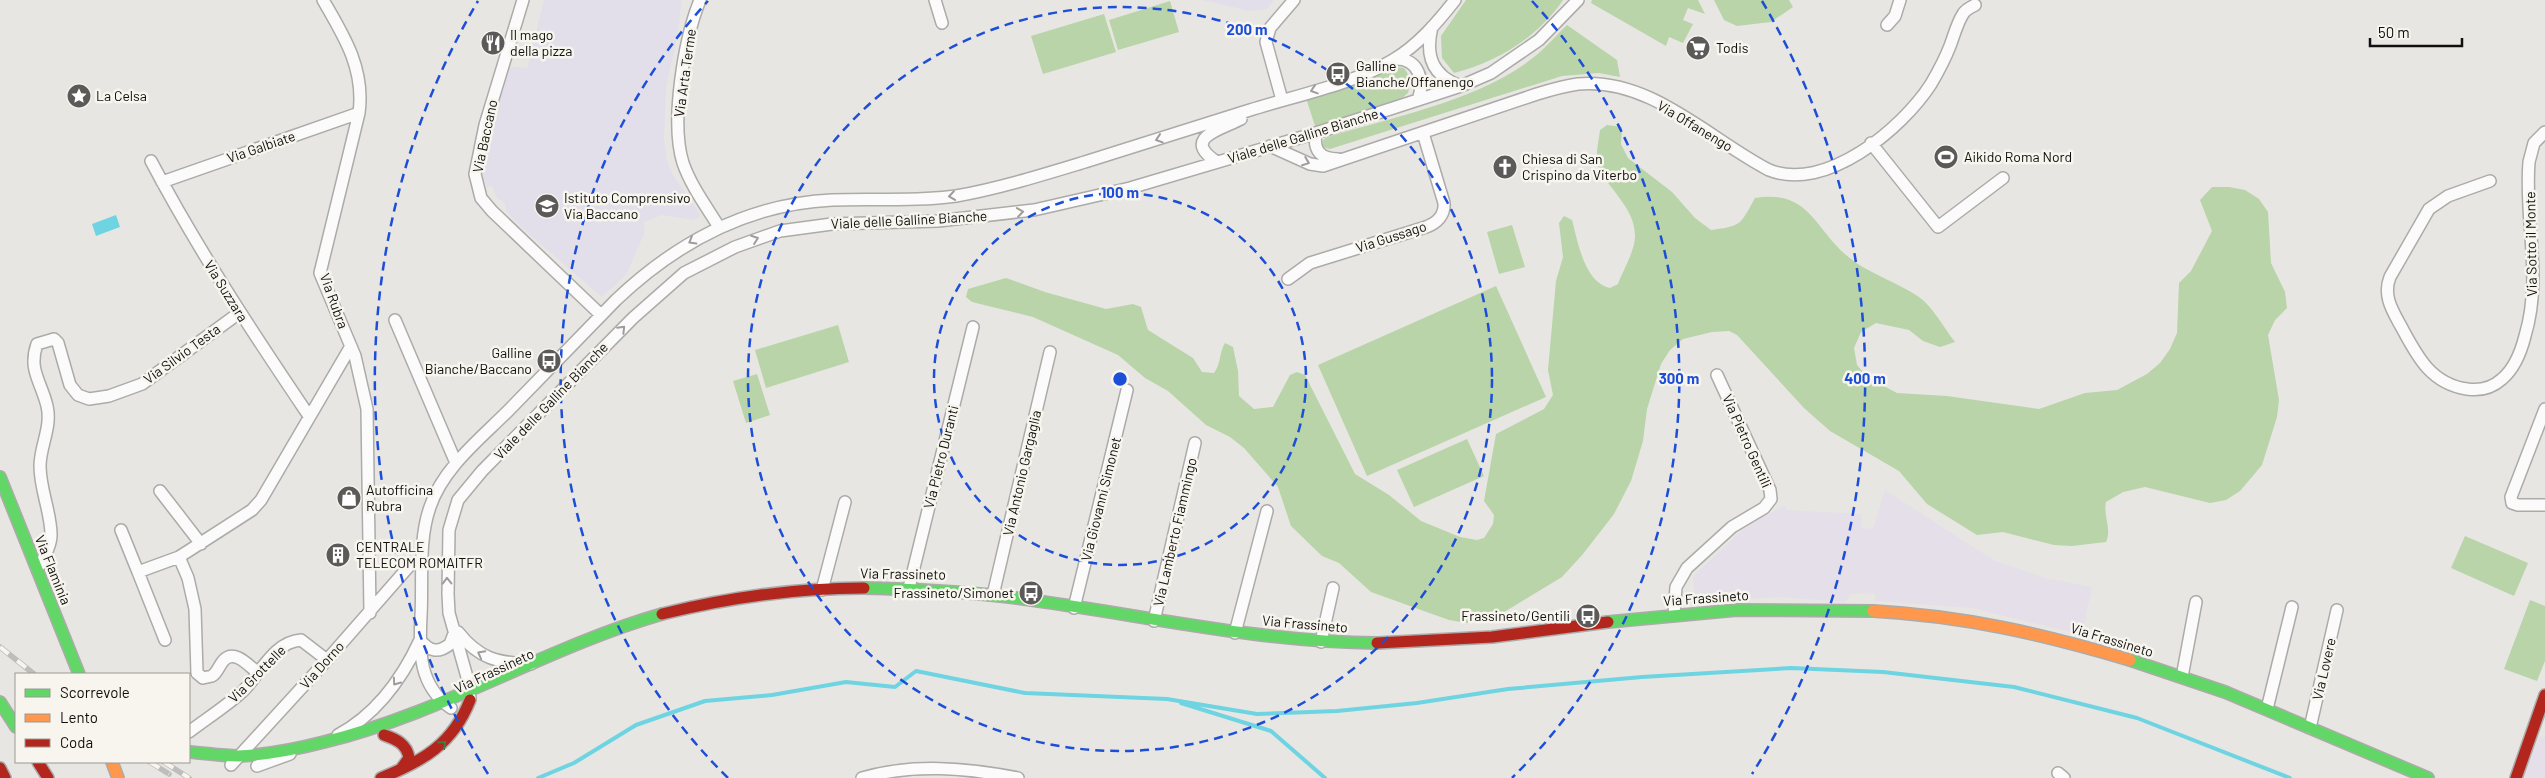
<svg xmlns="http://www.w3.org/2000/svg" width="2545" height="778" font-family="Barlow,sans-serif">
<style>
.industrial{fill:#e5dfe9}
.education{fill:#e2dfea}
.green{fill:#b8d4a8}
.water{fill:#6ed4e2}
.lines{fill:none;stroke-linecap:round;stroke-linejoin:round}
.stream{stroke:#6ed4e2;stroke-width:4}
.street-casing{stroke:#acaba9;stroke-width:14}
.fast-casing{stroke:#acaba9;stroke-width:14}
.slow-casing{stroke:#acaba9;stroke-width:14}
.jam-casing{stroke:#acaba9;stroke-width:14}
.street{stroke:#fcfbfb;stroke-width:11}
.fast{stroke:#63d668;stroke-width:11}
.slow{stroke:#ff974d;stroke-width:11}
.jam{stroke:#b3261e;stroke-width:11}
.rail-casing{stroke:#bebdbd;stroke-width:5.5}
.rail{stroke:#f7f5ee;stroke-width:4;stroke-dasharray:11;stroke-linecap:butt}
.oneway{stroke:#9e9d9c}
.oneway2{stroke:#3e7c3f}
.ring{fill:none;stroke:#1d4ed8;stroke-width:2.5;stroke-dasharray:9 6}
.labels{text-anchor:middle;stroke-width:5;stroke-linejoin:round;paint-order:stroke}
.poi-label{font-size:14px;fill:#100f0d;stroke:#f7f5ee;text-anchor:start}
.street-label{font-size:14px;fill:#100f0d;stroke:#f7f5ee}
.centre{fill:#1d4ed8;stroke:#f7f5ee;stroke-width:2.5}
.ring-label{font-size:15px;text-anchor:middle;font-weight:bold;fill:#1d4ed8;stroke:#f7f5ee;stroke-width:5;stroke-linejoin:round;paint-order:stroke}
</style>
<rect width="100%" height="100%" fill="#e8e6e3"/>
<path class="industrial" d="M1885,490L1995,561L2046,578L2092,587L2082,635L1972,608L1875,601V593L1850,594L1846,602L1780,597L1694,602L1693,577L1739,533L1756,520L1785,506L1786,510L1862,514L1861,528L1873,529Z
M2539,736L2545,738V778H2522Z"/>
<path class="education" d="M544,0H682L677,38L666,88L664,140L667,161L673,175L698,211L700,217L693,220L662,215L644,222L645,232L626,275L602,297L522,228L506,211L505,203L497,198L492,186L487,187L483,177L484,155L507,66L527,68Z
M1203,0H1274L1267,9L1249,11Z"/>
<path class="green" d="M1466,0H1563C1538,37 1497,62 1454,73L1442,58L1441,36Z
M1592,0H1698L1705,14L1688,8L1683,20L1693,24L1683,43L1669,37L1666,46L1591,3Z
M1714,0H1789L1793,7L1771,22L1737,26L1724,20Z
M1170,1L1179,32L1118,50L1109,20Z
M1104,14L1116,52L1043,74L1031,36Z
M1567,25L1617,60L1620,77L1599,73L1562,76L1330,149L1322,147L1323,140L1327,137C1390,118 1483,99 1534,57C1546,48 1556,35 1567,25Z
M1396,67L1404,68L1411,79L1408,93L1402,98L1316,129L1306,98Z
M1607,125L1622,127L1621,144L1628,158L1672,192L1695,218L1711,230C1742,226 1740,225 1755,198C1808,189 1814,227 1846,255C1865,272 1897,282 1919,297C1933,307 1944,328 1955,342L1940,347L1923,341L1909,330L1876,323L1861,332L1854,348L1857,365L1867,377L1897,393L1947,396L2039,409L2085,393L2117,390L2147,374L2160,363L2170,349L2177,333L2179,283L2191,271L2212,231L2200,200L2212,187H2229L2245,190L2259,199L2268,212L2271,263L2285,292L2287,308L2275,320L2268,335L2279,400L2277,417L2262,465L2240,491L2226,500L2210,503L2145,487L2123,492L2106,502C2103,516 2112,529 2106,542L2072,546L2054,545L2003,532L1977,535L1927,504L1899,471L1830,431L1804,408L1737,335L1729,331L1712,332L1683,339L1670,350L1661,364L1647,409L1643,441L1631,481L1614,514L1583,554L1562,577L1496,617L1467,623L1449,620L1371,592L1339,563L1322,556L1291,526L1278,487L1244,448L1230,437L1206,425L1168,391L1145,378L1118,355L1033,317L972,302L966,297L968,289L1006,278L1045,292L1106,309L1133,304L1141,307L1148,330L1193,358L1202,372L1214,373C1221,364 1219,353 1225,343L1233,347L1238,371L1239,396L1254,409L1273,407L1290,375L1297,372L1305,375L1355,474L1389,495L1421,521L1460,537L1477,540L1484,538L1493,524L1494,515L1484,501L1496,434L1544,409L1553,395L1548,370L1556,281L1563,257L1559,223L1564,216L1572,220C1578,242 1584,282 1610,288L1618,284C1623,270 1635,251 1635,236C1635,208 1610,191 1599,168C1594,158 1599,141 1600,130Z
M1512,225L1525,267L1499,274L1487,232Z
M1496,286L1546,397L1367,476L1318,365Z
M838,325L849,362L766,388L755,350Z
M757,374L770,415L746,423L733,381Z
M1467,439L1484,476L1414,507L1397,470Z
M2465,536L2528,563L2514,596L2451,568Z
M2530,600L2545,606V661L2537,681L2504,669Z"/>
<path class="water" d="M116,215L120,227L96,236L92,224Z"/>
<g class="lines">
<path class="stream" d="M1181,703L1271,731L1325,778
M538,778L574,763L636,725L705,701L772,695L846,682L895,687L916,671L1025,693L1167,699L1257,714L1337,711L1417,703L1508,689L1642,677L1791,668L1883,672L2014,687L2137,718L2290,778"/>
<defs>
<path id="street" d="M323,0C344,36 365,69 359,113L320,273L355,356L367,409L370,613
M523,0L485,125L475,174L481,198L492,211L601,315
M700,0C684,40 670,122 683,163C691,186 706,206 719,227
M935,0L942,23
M1887,25L1895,16L1900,0
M1432,27C1425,55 1432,76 1461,86
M1395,59C1419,58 1425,81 1418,100
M1282,100L1266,42L1270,28L1294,0
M1316,133C1313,151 1321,159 1338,159
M1871,143L1938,227L2003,178
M1270,146L1310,164L1323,166L1537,94C1550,90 1564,86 1578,84C1650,77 1709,139 1769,170C1825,193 1902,129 1931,84C1938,72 1945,59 1950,46C1954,36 1957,23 1963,14C1965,10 1971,7 1975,5
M151,161C198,250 253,333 309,416
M1217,162C1180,138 1222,129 1241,119
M2490,181L2448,196L2429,209L2390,277C2382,297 2394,313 2403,330C2418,358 2432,384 2467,389C2480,391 2492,388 2502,379C2515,368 2521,352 2525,336C2543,276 2524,221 2529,162L2534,143L2545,132
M162,182L359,113
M1288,279L1310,263L1426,227C1437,223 1445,215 1444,203L1423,133
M395,320L456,463
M2545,409L2511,497L2512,503L2518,505H2545
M160,491L201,544
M121,530L138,572L179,557L252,510L261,500L351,346
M179,557L188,578L195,609L197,673L203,678L212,676C218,672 219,665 224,660C235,649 249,666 258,673
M37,569C43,560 51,547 51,535C51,512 40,490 40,466C40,446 52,427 47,406C41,381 28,370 37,344L54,339L58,343L70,385L78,395L89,399L109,396L142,384L239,313
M138,572L165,640
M909,588L973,327
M822,590L845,502
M993,595L1050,352
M1074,608L1127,390
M1674,615L1676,587L1687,568L1732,527L1764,508L1771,499L1770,490L1717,375
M1154,621L1195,443
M458,632C479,659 498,663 531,664
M1235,633L1267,511
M420,640C429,651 438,654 450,644L455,631
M1321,642L1333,588
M2182,677L2196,602
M470,698L467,677L449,613L448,594L449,530L458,500L482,471L633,318L684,273L735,247L780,231L832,224L938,221L1034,210L1130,188L1316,133L1461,86L1491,73L1539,40L1578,0
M451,708C419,686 419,652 421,616C423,581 418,541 430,507C443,468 480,439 508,411C544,374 580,337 616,300C676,243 748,204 832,200C873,198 915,202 956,196C1001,188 1045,174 1088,161C1142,144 1196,127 1250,110C1294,96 1354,84 1393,60C1418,45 1437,23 1455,0
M2267,709L2292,607
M2310,728L2337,610
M189,732C206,719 225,707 242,692C260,675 273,642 301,640L327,660
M338,735C377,714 402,679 420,640
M231,765L327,660L411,564
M257,766L290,754
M2058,773L2064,778
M862,778C913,763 967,768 1018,778"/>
<path id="fast" d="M0,477L79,674
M864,588C909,589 955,591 1000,596C1126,611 1250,642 1377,643
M1608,622L1737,610L1873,611
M2130,660L2225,692L2428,778
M0,702L16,727
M189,752C205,753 222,756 238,756C267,755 297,749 324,742C443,713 547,647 662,614"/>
<path id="slow" d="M1873,611C1965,616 2042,634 2130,660
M112,762L118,778"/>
<path id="jam" d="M662,614C727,598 796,588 864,588
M1377,643L1492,637L1608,622
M384,735C396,739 407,744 409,758L401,769
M38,762L48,778
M0,768L5,778
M381,778C423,761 453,744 470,700
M2516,778L2545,695"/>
</defs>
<use href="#street" class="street-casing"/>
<use href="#fast" class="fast-casing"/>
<use href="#slow" class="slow-casing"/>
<use href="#jam" class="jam-casing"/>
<use href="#street" class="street"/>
<use href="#fast" class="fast"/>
<use href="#slow" class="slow"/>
<use href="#jam" class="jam"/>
<defs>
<path id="rail" d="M0,647L34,674
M150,762L169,774
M164,762L189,778"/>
</defs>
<use href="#rail" class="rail-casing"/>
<use href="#rail" class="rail"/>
</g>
<defs><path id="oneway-chevron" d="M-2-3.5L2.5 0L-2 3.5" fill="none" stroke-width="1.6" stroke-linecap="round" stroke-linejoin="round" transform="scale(1.25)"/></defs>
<g class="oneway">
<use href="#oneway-chevron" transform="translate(1314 90) rotate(162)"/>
<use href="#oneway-chevron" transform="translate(1159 139) rotate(162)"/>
<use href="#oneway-chevron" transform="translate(1306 162) rotate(21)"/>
<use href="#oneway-chevron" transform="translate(952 196) rotate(172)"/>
<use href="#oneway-chevron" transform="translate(1020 212) rotate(-8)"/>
<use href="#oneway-chevron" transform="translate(755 239) rotate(-20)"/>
<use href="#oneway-chevron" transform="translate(692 241) rotate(150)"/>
<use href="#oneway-chevron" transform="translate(622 329) rotate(-45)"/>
<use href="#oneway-chevron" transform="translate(447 581) rotate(-91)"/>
<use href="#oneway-chevron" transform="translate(481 654) rotate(-152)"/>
<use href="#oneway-chevron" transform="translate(396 682) rotate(125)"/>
</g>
<use class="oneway2" href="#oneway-chevron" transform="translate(443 744) rotate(-42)"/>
<g class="ring">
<circle cx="1120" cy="379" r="186"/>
<circle cx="1120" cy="379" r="372"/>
<path d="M728 778A559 559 0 0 1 708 1M1532 1A559 559 0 0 1 1512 778"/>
<path d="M488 774A745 745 0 0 1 478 1M1762 1A745 745 0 0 1 1752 774"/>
</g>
<defs>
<symbol id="restaurant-disc" viewBox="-11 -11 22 22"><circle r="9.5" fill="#5c5a58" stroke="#f7f5ee"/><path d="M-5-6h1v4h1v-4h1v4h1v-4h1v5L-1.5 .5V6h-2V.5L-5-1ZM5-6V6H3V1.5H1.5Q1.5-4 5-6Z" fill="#fff"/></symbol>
<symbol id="supermarket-disc" viewBox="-11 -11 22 22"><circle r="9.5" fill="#5c5a58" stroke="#f7f5ee"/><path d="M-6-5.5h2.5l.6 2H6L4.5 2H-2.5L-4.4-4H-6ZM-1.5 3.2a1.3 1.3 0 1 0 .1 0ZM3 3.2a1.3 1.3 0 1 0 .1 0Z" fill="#fff"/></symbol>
<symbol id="bus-disc" viewBox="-11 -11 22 22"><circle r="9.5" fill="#5c5a58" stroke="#f7f5ee"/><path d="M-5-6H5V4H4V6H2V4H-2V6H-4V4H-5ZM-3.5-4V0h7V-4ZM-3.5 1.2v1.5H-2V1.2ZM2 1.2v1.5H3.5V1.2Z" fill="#fff"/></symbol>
<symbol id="sight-disc" viewBox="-11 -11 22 22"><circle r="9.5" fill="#5c5a58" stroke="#f7f5ee"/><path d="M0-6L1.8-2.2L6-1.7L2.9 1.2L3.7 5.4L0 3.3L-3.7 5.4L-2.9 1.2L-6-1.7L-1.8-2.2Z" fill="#fff"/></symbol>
<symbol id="stadium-disc" viewBox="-11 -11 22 22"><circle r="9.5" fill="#5c5a58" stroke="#f7f5ee"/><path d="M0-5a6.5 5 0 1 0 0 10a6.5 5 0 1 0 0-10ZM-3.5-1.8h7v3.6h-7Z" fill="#fff"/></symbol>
<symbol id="church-disc" viewBox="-11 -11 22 22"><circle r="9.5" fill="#5c5a58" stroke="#f7f5ee"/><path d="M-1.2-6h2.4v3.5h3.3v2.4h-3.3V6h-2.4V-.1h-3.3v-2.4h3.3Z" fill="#fff"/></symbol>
<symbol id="school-disc" viewBox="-11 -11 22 22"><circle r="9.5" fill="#5c5a58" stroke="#f7f5ee"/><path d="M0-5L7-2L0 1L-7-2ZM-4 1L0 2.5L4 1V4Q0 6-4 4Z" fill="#fff"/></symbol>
<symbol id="shop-disc" viewBox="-11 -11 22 22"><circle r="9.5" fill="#5c5a58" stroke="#f7f5ee"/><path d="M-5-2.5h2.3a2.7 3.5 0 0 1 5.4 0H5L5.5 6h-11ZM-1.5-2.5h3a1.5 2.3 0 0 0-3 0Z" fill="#fff"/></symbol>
<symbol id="building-disc" viewBox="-11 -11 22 22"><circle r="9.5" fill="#5c5a58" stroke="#f7f5ee"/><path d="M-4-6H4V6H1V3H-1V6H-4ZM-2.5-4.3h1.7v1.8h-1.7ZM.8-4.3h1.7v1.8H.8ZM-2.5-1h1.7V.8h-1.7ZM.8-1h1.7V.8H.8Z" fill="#fff"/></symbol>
</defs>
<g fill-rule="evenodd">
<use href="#restaurant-disc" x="479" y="29" width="28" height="28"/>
<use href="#supermarket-disc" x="1684" y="34" width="28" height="28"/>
<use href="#bus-disc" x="1324" y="60" width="28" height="28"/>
<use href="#sight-disc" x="65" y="82" width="28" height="28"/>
<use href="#stadium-disc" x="1932" y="143" width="28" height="28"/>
<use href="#church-disc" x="1491" y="153" width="28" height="28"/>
<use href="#school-disc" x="533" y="192" width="28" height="28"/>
<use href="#bus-disc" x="535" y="347" width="28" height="28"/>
<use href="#shop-disc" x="335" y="484" width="28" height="28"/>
<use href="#building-disc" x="324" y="541" width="28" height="28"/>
<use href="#bus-disc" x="1017" y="579" width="28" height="28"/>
<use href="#bus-disc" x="1574" y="602" width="28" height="28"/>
</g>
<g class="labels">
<g class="poi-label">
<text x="510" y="40">Il mago<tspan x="510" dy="16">della pizza</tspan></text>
<text x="1716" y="53">Todis</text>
<text x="1356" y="71">Galline<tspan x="1356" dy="16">Bianche/Offanengo</tspan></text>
<text x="96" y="101">La Celsa</text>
<text x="1964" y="162">Aikido Roma Nord</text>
<text x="1522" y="164">Chiesa di San<tspan x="1522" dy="16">Crispino da Viterbo</tspan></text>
<text x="564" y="203">Istituto Comprensivo<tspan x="564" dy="16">Via Baccano</tspan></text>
<text x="532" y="358" text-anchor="end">Galline<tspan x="532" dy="16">Bianche/Baccano</tspan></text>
<text x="366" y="495">Autofficina<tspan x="366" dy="16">Rubra</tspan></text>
<text x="356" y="552">CENTRALE<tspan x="356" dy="16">TELECOM ROMAITFR</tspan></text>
<text x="1014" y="598" text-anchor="end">Frassineto/Simonet</text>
<text x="1570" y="621" text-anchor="end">Frassineto/Gentili</text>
</g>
<g class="street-label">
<text transform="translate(685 73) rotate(-82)" y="5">Via Arta Terme</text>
<text transform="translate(1695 126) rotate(31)" y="5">Via Offanengo</text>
<text transform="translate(485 136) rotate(-78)" y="5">Via Baccano</text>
<text transform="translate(1303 136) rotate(-17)" y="5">Viale delle Galline Bianche</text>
<text transform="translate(261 147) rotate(-19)" y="5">Via Galbiate</text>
<text transform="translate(909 220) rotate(-3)" y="5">Viale delle Galline Bianche</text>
<text transform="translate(1391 237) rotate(-18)" y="5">Via Gussago</text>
<text transform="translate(2531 244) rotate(-91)" y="5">Via Sotto il Monte</text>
<text transform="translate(226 291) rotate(58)" y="5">Via Suzzara</text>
<text transform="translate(334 301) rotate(70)" y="5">Via Rubra</text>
<text transform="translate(182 354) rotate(-36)" y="5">Via Silvio Testa</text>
<text transform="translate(551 401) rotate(-46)" y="5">Viale delle Galline Bianche</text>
<text transform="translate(1747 441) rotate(66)" y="5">Via Pietro Gentili</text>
<text transform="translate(941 457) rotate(-76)" y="5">Via Pietro Duranti</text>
<text transform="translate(1022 473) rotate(-77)" y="5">Via Antonio Gargaglia</text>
<text transform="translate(1101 499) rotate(-76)" y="5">Via Giovanni Simonet</text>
<text transform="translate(1175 532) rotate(-77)" y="5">Via Lamberto Fiammingo</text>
<text transform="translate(53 570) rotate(68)" y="5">Via Flaminia</text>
<text transform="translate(903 574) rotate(1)" y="5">Via Frassineto</text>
<text transform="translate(1706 598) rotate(-4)" y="5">Via Frassineto</text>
<text transform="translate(1305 624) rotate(5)" y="5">Via Frassineto</text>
<text transform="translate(2112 640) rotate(17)" y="5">Via Frassineto</text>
<text transform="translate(322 665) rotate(-48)" y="5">Via Dorno</text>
<text transform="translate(2324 669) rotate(-77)" y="5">Via Lovere</text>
<text transform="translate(494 671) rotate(-25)" y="5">Via Frassineto</text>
<text transform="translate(257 674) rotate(-45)" y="5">Via Grottelle</text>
</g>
</g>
<circle cx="1120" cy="379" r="8" class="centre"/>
<g class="ring-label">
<text x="1247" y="35">200 m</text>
<text x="1120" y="198">100 m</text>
<text x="1679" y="384">300 m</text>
<text x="1865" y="384">400 m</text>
</g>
<rect x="15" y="673" width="175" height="90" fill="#f7f5ee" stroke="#9b9994"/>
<rect x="25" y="689" width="25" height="8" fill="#63d668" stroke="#9b9994"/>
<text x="60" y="698" font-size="15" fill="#100f0d">Scorrevole</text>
<rect x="25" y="714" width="25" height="8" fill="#ff974d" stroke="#9b9994"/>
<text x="60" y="723" font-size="15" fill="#100f0d">Lento</text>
<rect x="25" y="739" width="25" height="8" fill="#b3261e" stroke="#9b9994"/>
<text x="60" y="748" font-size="15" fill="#100f0d">Coda</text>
<path d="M2370 38v8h92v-8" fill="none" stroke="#100f0d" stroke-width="2.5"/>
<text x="2378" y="38" font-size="15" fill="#100f0d" stroke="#f7f5ee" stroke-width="4" paint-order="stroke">50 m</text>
</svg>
